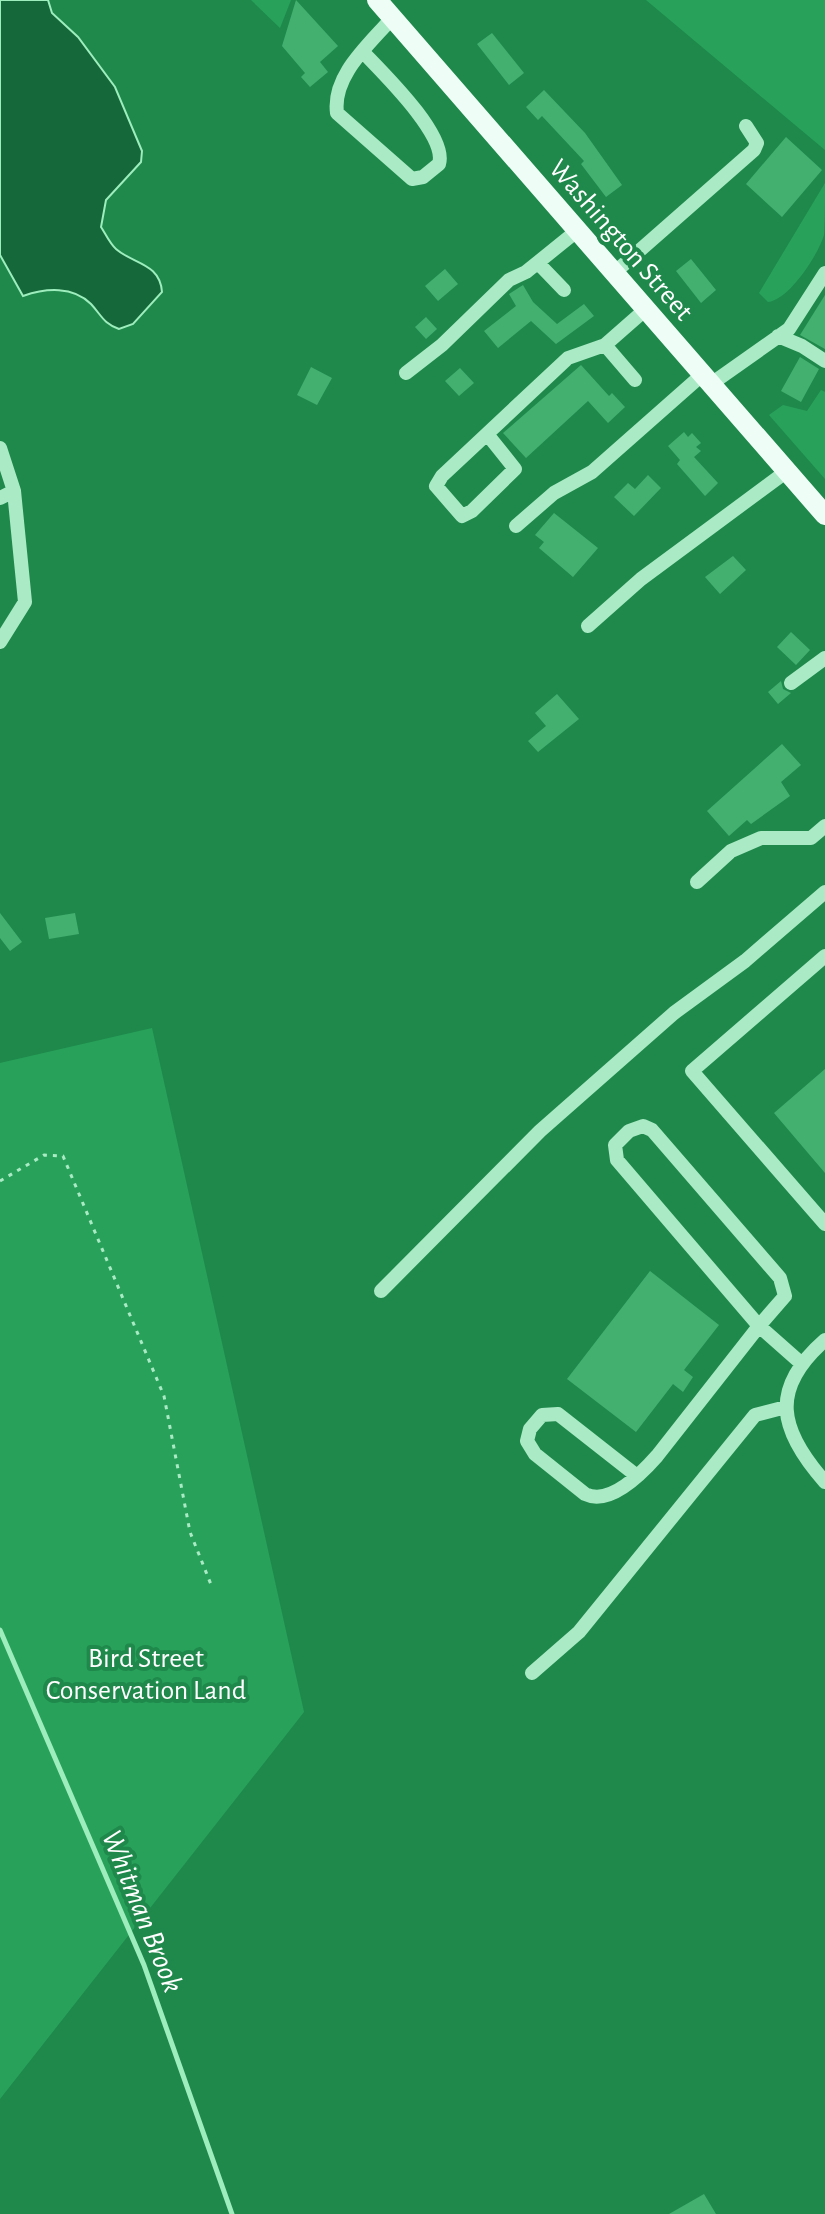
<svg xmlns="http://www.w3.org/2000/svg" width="825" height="2214" font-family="'Alegreya Sans',sans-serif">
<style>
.green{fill:#28a25a}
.water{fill:#156839;stroke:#9dedbd;stroke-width:2}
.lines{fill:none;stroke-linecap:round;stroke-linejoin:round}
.stream{stroke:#9dedbd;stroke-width:5}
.building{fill:#43b070}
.path{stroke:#aaebc5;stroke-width:3;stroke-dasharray:4 6;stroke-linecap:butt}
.minor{stroke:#aaebc5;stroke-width:14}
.major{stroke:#eefef6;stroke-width:20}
.labels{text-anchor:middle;stroke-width:8;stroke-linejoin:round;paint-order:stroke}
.street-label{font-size:28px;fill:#fff;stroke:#1f894c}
.park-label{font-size:28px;fill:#fff;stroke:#1f894c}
.water-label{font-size:30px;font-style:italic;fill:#fff;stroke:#1f894c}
</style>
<rect width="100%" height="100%" fill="#1f894c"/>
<path class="green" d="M251,0H291L280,28Z
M646,0H825V150Z
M825,183C825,198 825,221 824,235C818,255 789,300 768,302L759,293Z
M821,390L825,392V479L769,415L783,405L807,411Z
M152,1028L304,1712L0,2099V1063Z"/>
<path class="water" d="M0,0H48L52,13L78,37L115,87L142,151L141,162L106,200L101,227C105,233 110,244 116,249C133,264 160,263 162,292L133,324L119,329C103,323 102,316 91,304C73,286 46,288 23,296L0,255Z"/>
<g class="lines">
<path class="stream" d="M0,1630L144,1965L232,2214"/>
</g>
<path class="building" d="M296,0L338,46L320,62L328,72L310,87L301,77L305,73L282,46Z
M492,33L524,73L509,85L477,44Z
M544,90L585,133L622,185L606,197L581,164L584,161L542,116L538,120L526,107Z
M786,137L822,170L782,217L746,184Z
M691,259L716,290L701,303L676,271Z
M445,269L458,284L438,301L425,286Z
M523,285L533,302L557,324L584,304L594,316L556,344L531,321L498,348L484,331L516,306L509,294Z
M825,295V349L800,335Z
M426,317L437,329L426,339L415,327Z
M800,357L819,369L801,402L781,391Z
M581,365L609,396L612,393L625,407L608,423L588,401L526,458L503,433Z
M311,367L332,378L317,405L297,395Z
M460,368L474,383L459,396L445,381Z
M684,432L688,437L692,433L701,443L696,447L701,451L694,457L718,483L705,496L677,464L680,460L668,446Z
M648,475L661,488L634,516L614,497L628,483L635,489Z
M554,513L598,548L573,577L539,548L544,542L535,535Z
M733,556L746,570L720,594L705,577Z
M791,632L810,650L796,665L777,647Z
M781,681L783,689L791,693L778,704L768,692Z
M557,694L579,719L538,752L528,741L546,726L535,713Z
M782,744L801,765L781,782L790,796L751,824L747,820L729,836L707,811Z
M0,913L22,942L10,951L0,938Z
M75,913L79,934L49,939L45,918Z
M825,1069V1173L774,1113Z
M650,1271L719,1325L684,1370L693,1377L683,1392L673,1384L636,1432L567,1379Z
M704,2194L716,2214H669Z"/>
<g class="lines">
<path class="path" d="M0,1181L44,1155L63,1156L164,1396L190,1532L212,1587"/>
<path class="minor" d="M363,52C383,73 448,136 439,164L423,177L412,179L337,113C332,75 370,44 392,18
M538,263L564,290
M614,273L754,150L757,143L746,126
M778,336L802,346L825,361
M605,345L635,380
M406,373L442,345L509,280L526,272L578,230
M711,384L789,329L825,273
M487,434L515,469L472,511L462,516L436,486L442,476L568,358L605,345L646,309
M0,448L14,491
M0,498L14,491L25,602L0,642
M516,526L554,493L592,472L703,374
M588,626L641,579L787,471
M791,683L825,658
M697,882L731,851L761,838H811L825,826
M825,956L692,1071L825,1224
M381,1291L540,1131L674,1013L745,961L825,892
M825,1340C769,1389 779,1430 825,1482
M637,1476L558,1414L542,1415L530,1429L527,1441L535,1454L585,1494C610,1506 642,1473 657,1456L759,1326L617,1160L615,1145L629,1131L643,1126L652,1130L780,1278L785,1296L759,1326L802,1364
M532,1673L579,1632L755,1415L786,1407"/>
<path class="major" d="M377,0L825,515"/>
</g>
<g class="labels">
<g class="street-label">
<text transform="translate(622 239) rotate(49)" y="10">Washington Street</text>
</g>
<g class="park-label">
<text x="146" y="1667">Bird Street<tspan x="146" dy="32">Conservation Land</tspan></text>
</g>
<g class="water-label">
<text transform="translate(143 1911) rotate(68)" y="10">Whitman Brook</text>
</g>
</g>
</svg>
